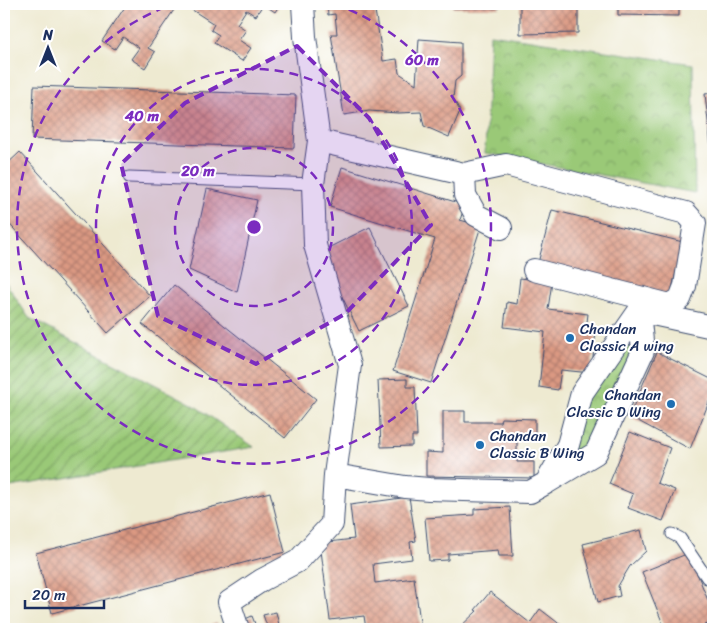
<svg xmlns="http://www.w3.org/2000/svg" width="717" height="633" font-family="Sriracha,sans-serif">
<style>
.park{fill:url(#park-crowns);stroke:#5a7c6a}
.garden{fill:url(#garden-furrows);stroke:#5a7c6a}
.building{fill:url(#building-cross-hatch)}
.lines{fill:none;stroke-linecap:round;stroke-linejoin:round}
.service-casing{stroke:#3b4b6f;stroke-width:13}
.minor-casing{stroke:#3b4b6f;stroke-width:24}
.service{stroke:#fff;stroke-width:11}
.minor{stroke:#fff;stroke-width:22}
.marked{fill:#7b2cbf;fill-opacity:0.2;stroke:#7b2cbf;stroke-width:4;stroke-dasharray:10 6;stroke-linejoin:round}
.ring{fill:none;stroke:#7b2cbf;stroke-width:2.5;stroke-dasharray:9 6}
.poi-dot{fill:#1f6fb2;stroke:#fff;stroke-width:2}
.labels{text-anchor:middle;stroke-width:4;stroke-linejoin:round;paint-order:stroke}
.poi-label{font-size:15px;fill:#1b2f5e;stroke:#fff;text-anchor:start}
.centre{fill:#7b2cbf;stroke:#fff;stroke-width:2.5}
.ring-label{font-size:15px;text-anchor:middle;font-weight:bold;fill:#7b2cbf;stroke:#fff;stroke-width:4;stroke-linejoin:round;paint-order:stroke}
</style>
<defs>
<pattern id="park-crowns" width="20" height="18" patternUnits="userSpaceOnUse" patternTransform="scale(1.25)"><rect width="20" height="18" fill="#9ac977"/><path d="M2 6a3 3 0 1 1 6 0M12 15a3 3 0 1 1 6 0" fill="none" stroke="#7da465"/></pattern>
<pattern id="garden-furrows" width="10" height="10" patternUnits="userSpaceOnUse" patternTransform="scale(1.25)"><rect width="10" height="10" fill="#9ac977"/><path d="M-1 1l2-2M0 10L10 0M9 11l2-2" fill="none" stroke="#7da465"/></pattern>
<pattern id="building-cross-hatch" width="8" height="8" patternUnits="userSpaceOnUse" patternTransform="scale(1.25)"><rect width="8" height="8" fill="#db9982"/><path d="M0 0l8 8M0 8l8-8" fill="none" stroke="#b17d6e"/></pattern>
</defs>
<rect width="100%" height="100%" fill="#fff"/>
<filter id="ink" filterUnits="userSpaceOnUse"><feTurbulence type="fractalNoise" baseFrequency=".02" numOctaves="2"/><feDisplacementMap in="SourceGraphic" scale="10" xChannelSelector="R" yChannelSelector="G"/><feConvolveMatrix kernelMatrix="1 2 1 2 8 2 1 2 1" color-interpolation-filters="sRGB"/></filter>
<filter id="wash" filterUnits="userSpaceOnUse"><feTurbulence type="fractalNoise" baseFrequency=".0096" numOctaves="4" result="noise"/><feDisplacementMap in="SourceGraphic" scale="20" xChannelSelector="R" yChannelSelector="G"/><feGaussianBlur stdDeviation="1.12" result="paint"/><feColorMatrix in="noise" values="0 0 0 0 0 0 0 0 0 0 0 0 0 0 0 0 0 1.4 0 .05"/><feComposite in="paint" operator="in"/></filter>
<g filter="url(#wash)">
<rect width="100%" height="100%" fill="#eeead1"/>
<path class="park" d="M490,34L693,64L695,193L485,153Z
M639,311L643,351L596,453L546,483L582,393Z"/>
<path class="garden" d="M4,280L29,318L192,404L254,447L4,488Z"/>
<g id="blocks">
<path class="building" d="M127,4H178L148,48L155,52L145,68L131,59L139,48L123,37L115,49L102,41Z
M183,4H280L275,12L263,4L256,16L246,10L237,24L246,30L239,40L251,48L242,61L214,43L219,35L211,30L214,24Z
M327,4H374L383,61L397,59L399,73L416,84L419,39L461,42V76L455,81L453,98L460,111L449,137L424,126L421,112L398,113L369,111L344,115L331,34H337L335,14L328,15Z
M453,4H499V8H453Z
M520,4H578V33L520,34Z
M618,4H679V16L618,15Z
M34,86L296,95L294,148L32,139Z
M713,93V158H712L705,94Z
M20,152L150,296L108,333L4,218V167Z
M342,167L465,205L460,220L481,226L431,383L393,371L435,239L330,207Z
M207,189L257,200L237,292L189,270Z
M552,210L683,242L670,297L538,263Z
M370,227L409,306L359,331L320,252Z
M520,278L552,282L548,309L588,314L586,330L596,332L591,373L561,370L558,390L539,387L545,332L504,327L507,302L517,304Z
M174,285L316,399L285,438L142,324Z
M657,352L713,380V392L690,449L629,416Z
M407,379V387H415L417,436H412V446L381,447L378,380Z
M443,411H465V422H500L501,418L535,419V437H517V462H534V478L426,476V452L443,453Z
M630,432L670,448L657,483L675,490L663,521L628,508L633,494L609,484Z
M270,492L285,552L52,613L36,553Z
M409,497L416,541L410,542L412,559L373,564L375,583L414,578L421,629H366L364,616L330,620L320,543L354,539L350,505Z
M510,507L513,556H499L498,550L448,554V560L429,561L425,518L474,515V509Z
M641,530L646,551L630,566L618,586L620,596L598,602L583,544Z
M689,553L713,613V622L695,629H665L642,572Z
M490,592L530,623L540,609L566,629H458L477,611L475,610Z
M276,612L280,629H268L263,615Z
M252,616L257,629H244L241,621Z
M217,623L219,629H198Z"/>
</g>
</g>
<g filter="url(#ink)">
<use href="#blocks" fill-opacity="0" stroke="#3b4b6f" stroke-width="1"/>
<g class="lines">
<defs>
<path id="service" d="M129,177L313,184
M672,534L680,538L707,578H713"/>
<path id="minor" d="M319,141L464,174L506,165L686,213L695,223L685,286L680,299L670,305L534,270
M464,174L465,195L476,215L501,228
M648,313L713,327
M335,475L405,487L429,489L530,492L546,483L596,453L643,351L639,311L582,393L568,445L546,483
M238,629L229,602L262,580L298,561L332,524L335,475L350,365L315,245L313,184L319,141L305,37L303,4"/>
</defs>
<use href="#service" class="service-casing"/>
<use href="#minor" class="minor-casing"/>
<use href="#service" class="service"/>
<use href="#minor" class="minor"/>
</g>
</g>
<path class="marked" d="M297,46L369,118L431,225L345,314L256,364L158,316L121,164L185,103Z"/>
<g class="ring">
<circle cx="254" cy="227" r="79"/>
<circle cx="254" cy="227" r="158"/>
<path d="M335 4A237 237 0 1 1 173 4"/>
</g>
<g class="poi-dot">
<circle cx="570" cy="338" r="5"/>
<circle cx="671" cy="404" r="5"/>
<circle cx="480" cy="445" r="5"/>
</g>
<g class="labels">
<g class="poi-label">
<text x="580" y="334">Chandan<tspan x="580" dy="17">Classic A wing</tspan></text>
<text x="661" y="400" text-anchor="end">Chandan<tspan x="661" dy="17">Classic D Wing</tspan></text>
<text x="490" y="441">Chandan<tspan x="490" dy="17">Classic B Wing</tspan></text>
</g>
</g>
<circle cx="254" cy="227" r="8" class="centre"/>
<g class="ring-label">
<text x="422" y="65">60 m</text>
<text x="142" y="121">40 m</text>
<text x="198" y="176">20 m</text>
</g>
<rect width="717" height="633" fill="none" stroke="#fff" stroke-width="20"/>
<g transform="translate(48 48)" stroke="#ffffff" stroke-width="4" paint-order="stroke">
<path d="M0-4L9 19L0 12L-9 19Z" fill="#1b2f5e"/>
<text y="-8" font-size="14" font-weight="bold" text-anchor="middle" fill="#1b2f5e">N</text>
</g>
<path d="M25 600v8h79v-8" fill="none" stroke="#1b2f5e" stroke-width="2.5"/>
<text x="32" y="600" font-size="15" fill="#1b2f5e" stroke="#ffffff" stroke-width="4" paint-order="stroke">20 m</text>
</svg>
